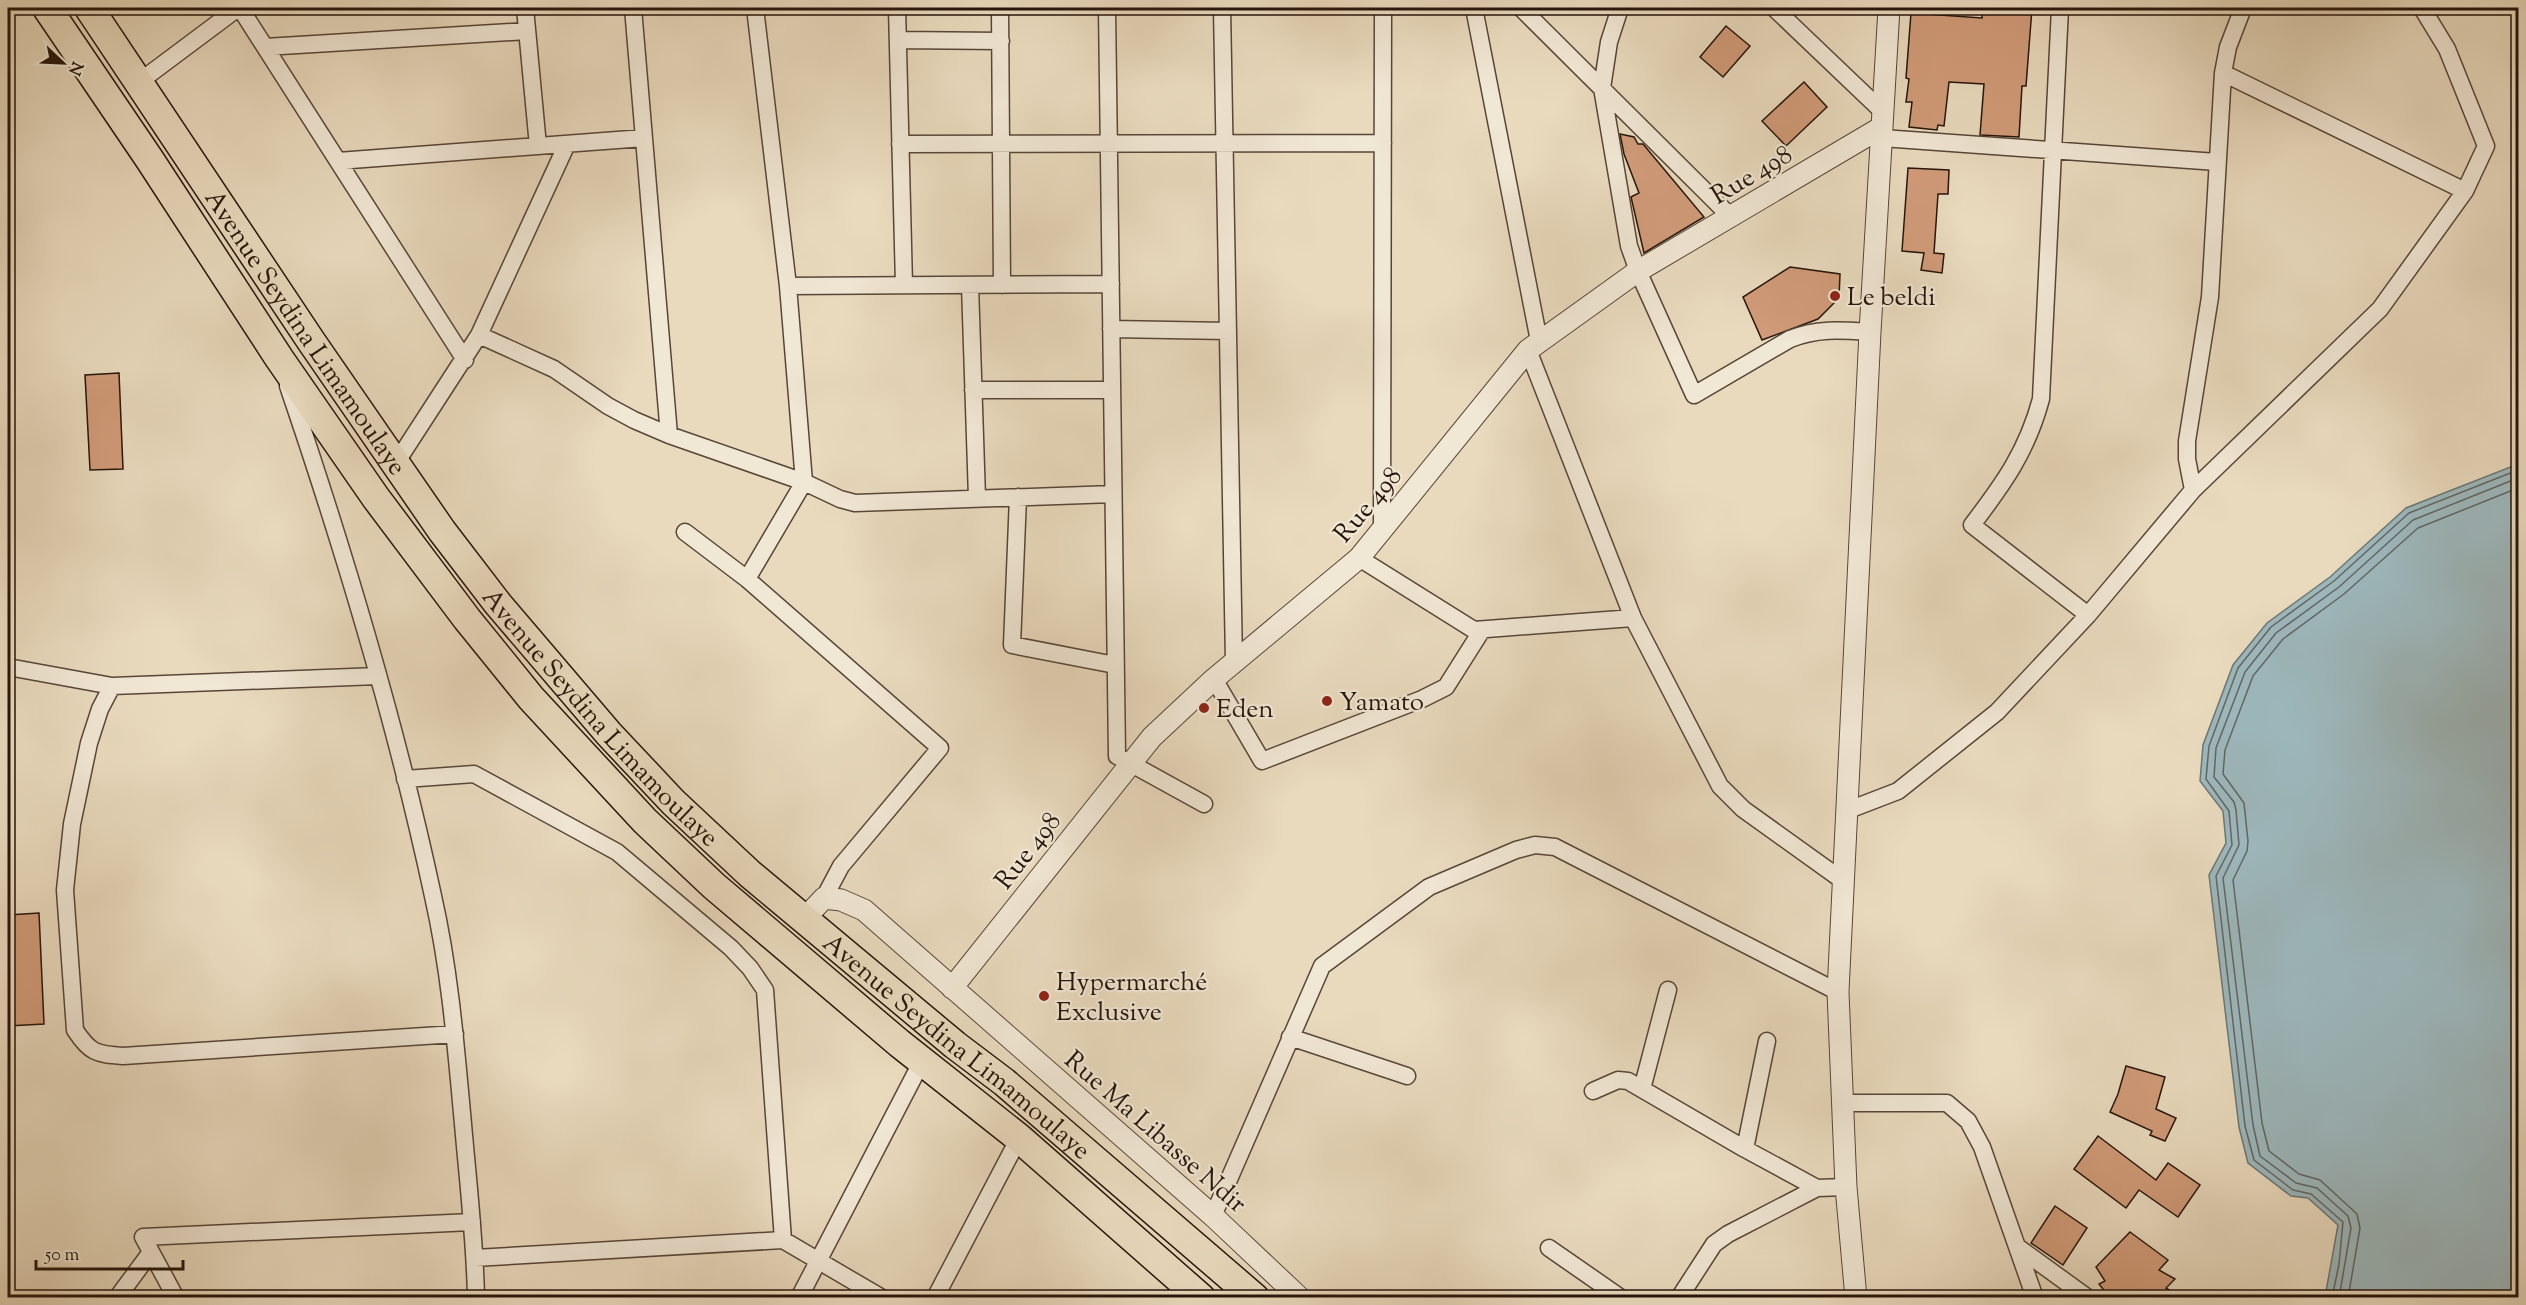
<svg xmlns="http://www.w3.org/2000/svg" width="2526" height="1305" font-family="'Sorts Mill Goudy',serif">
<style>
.water{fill:#9db8bd;stroke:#6d7776;stroke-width:1.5}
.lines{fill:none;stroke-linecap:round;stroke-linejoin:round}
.shore{stroke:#626664;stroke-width:1.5}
.building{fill:#d19b79;stroke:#26150b;stroke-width:1.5}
.minor-casing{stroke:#574638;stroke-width:19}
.tertiary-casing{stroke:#574638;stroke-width:23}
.trunk-casing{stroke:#26150b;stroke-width:31}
.minor{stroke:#f1e7d5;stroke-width:16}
.tertiary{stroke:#f1e7d5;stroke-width:21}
.trunk{stroke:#e9dabe;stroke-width:28}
.poi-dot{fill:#8f2418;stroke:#f1e7d5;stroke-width:2}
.labels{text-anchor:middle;stroke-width:4.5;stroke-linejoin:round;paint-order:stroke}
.street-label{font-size:26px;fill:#26150b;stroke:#f1e7d5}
.poi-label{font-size:26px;fill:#26150b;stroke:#f1e7d5;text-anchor:start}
</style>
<rect width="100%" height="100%" fill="#e9dabe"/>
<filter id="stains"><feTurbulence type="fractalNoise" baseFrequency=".00333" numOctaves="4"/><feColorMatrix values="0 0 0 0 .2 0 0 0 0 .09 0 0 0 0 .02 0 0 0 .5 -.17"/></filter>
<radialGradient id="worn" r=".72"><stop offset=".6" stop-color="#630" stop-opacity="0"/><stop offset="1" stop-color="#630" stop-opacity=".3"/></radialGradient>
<path class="water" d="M2518,464V1297H2325L2338,1225L2308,1198L2291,1196L2248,1163L2239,1127L2209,875L2226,843L2223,811L2200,781L2203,745L2233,665L2267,623L2330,577L2406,508Z"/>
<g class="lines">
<path class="shore" d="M2332,1298L2339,1264L2343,1222L2311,1194L2293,1190L2254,1160L2245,1126L2216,876L2232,845L2229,811L2206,779L2209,746L2238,668L2271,627L2334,581L2409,513L2518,470
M2339,1298L2351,1228L2348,1216L2317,1188L2296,1183L2260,1156L2253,1125L2223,878L2239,845L2236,810L2234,802L2214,777L2216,748L2245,672L2276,633L2339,587L2413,520L2518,478
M2348,1298L2360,1228L2357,1214L2320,1180L2299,1174L2269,1151L2262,1123L2233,880L2247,851L2248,841L2244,803L2223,774L2225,750L2253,676L2283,639L2344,594L2418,528L2518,488"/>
</g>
<path class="building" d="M1982,8H2032L2026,86H2022L2019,137L1980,135L1984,84L1949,82L1944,126L1938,125L1937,130L1909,127L1912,102H1906L1909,79L1906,78L1911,13L1982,18Z
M1726,26L1750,46L1723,77L1700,57Z
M1804,82L1827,107L1786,146L1762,121Z
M1620,134L1634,137L1638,144H1643L1704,217L1644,253L1631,197L1639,193L1624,154Z
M1908,168L1949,170L1948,194H1938L1934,253L1944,254L1942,273L1921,270L1924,253L1902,251Z
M1790,267L1840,274L1839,298L1818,319L1762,340L1743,297Z
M119,373L123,469L90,470L85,375Z
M39,913L44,1024L8,1026V915Z
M2126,1066L2165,1077L2156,1109L2176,1118L2165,1141L2150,1135L2152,1131L2110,1112L2118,1094Z
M2098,1136L2156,1180L2168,1163L2200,1185L2178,1217L2139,1190L2126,1208L2074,1169Z
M2055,1206L2087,1228L2063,1265L2031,1243Z
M2130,1232L2168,1260L2159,1270L2175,1279L2166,1288L2182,1298H2110L2099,1284L2105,1281L2096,1267Z"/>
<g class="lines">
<defs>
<path id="minor" d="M240,8L465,360
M525,8L538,146
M633,8L669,435
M755,8L788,286L804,482L747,579L940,748L841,866L824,898
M897,8L904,285
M1000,8L1002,285
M1107,8L1117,756L1204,804
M1222,8L1234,662
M1474,8L1539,341
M1521,8L1731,217
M1620,8L1609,42L1602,88L1629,246L1638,271L1694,395L1790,339C1817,328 1841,330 1870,332
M1774,8L1883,112
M2060,8L2041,399C2027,451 2004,483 1972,525L2088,615
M898,40L1001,41
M265,47L527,31
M2223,73L2465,191
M139,82L238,8
M1882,138L2217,162
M900,144L1383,143
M338,161L644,138
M970,285L977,498
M788,286L1111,284
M1111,329L1228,331
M479,335L554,369L608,406L634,420L669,435L804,482L840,499L855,503L1113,494
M1528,350L1633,618L1720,786L1743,809L1842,880
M288,386C345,553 396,723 433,896C450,971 456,1048 463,1124C468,1182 475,1240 476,1298
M973,390H1112
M396,463L479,335L567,144
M2193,490L2187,459V441L2210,297L2223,73L2228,47L2243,8
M1018,497L1012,645L1115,665
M1382,530L1383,8
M685,532L747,579
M1359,558L1474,630L1633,618
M8,667L112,686L378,676
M1214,679L1262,761L1422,699L1446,687L1482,630
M112,686L100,709L89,743L72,824L65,890L75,1030C90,1053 96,1054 123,1056L455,1034
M405,779L474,774L617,852L731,948L750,968L765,990L783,1240
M1846,811L1898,791L1997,712L2088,615L2193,490L2380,309L2465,191L2486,146L2447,49L2422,8
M1290,1037L1407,1076
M1642,1089L1668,990
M1593,1091L1618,1080L1628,1081L1745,1149L1817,1188L1846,1187
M1841,1103H1947L1968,1121L1982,1147L2035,1298
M1745,1149L1767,1041
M1213,1216L1322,966L1429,887L1516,850L1535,845L1555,847L1838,992
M1549,1248L1621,1298
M2019,1248L2088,1298
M475,1258L783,1240L882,1298
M117,1298L151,1252
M176,1298L143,1237L472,1222
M799,1298L922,1061
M935,1298L1019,1138
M1679,1298L1714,1244L1728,1234L1817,1188"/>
<path id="tertiary" d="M805,918L824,898L841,900L864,910L1213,1216L1300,1298
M952,988L1152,737L1214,679L1359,558L1528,350L1638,271L1882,127
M1856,1298L1846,1187L1838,992L1870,332L1889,8"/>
<g id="trunk">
<path d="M47,8L150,160L279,358L376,498L467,619L531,698L645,821L714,886L899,1043L1019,1138L1201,1298"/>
<path id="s1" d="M89,8L311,341L442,531L498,604L609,734L673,802L750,874L955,1045L1004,1082L1255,1298"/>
</g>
</defs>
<use href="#minor" class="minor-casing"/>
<use href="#tertiary" class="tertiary-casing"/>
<use href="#trunk" class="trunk-casing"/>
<use href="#minor" class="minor"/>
<use href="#tertiary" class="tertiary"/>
<use href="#trunk" class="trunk"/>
</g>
<g class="poi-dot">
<circle cx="1835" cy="296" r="6"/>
<circle cx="1327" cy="701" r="6"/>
<circle cx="1204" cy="708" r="6"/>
<circle cx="1044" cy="996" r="6"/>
</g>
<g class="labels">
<g class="street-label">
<text transform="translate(1751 174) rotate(-31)" y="9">Rue 498</text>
<text dy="9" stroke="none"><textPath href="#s1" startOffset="390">Avenue Seydina Limamoulaye</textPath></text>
<text transform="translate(1367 504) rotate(-50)" y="9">Rue 498</text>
<text dy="9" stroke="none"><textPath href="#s1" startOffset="876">Avenue Seydina Limamoulaye</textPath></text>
<text transform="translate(1027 850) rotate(-52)" y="9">Rue 498</text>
<text dy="9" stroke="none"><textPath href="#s1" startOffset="1362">Avenue Seydina Limamoulaye</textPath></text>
<text transform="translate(1156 1131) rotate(41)" y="9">Rue Ma Libasse Ndir</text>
</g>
<g class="poi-label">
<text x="1847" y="305">Le beldi</text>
<text x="1339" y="710">Yamato</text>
<text x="1216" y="717">Eden</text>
<text x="1056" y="990">Hypermarché<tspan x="1056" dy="30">Exclusive</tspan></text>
</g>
</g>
<rect width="2526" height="1305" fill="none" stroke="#e9dabe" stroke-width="30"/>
<rect x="9" y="9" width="2508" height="1287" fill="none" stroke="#26150b" stroke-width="3"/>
<rect x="15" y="15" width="2496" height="1275" fill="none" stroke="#26150b" stroke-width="1.5"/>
<g transform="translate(63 63) rotate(113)" stroke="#f1e7d5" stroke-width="4.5" paint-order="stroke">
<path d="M0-4.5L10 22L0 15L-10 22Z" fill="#26150b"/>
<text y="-9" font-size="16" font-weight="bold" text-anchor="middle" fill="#26150b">N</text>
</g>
<path d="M36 1260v9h147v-9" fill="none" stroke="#26150b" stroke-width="3"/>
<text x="45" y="1260" font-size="18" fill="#26150b" stroke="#f1e7d5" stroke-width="4.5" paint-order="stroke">50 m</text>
<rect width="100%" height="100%" filter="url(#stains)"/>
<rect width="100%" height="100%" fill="url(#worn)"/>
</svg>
